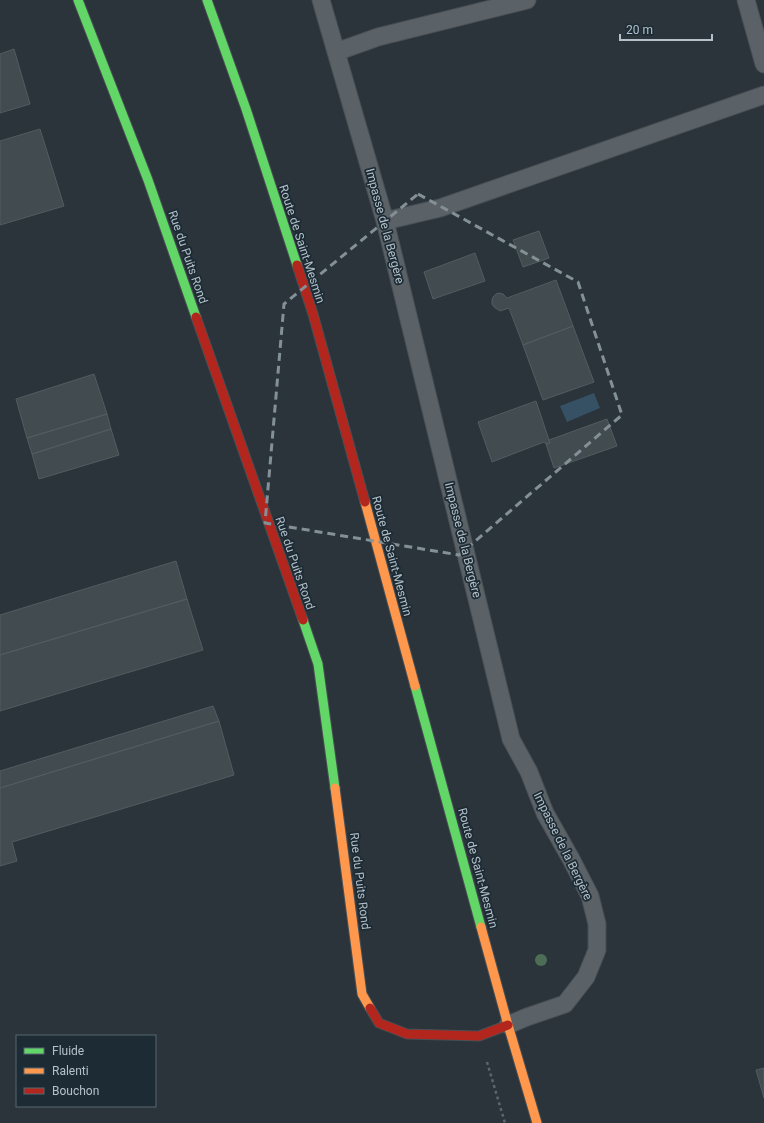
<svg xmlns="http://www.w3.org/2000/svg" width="764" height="1123" font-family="Roboto,sans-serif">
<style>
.water{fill:#365164}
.building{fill:#424b4f;stroke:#525c61}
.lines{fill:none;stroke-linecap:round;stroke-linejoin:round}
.lane-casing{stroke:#484f54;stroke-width:19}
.fast-casing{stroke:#484f54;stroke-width:11}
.slow-casing{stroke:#484f54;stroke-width:11}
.jam-casing{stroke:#484f54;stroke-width:11}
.path{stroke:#5d666a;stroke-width:2.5;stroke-dasharray:3 3;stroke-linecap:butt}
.lane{stroke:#5b6267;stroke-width:17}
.fast{stroke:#63d668;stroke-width:9}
.slow{stroke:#ff974d;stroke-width:9}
.jam{stroke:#b3261e;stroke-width:9}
.tree{fill:#4d6d56}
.marked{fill:none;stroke:#849098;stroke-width:3;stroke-dasharray:8 5;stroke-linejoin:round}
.labels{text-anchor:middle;stroke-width:3.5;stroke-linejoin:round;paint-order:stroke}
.street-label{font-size:12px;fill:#b4c1ca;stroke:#1d2b35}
</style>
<rect width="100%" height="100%" fill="#2a343a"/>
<path class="water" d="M594,393L600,408L567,422L560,406Z"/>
<path class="building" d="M14,49L30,104L0,113V54Z
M40,129L64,206L0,225V141Z
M539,231L549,258L523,267L513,240Z
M475,253L485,281L433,299L424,272Z
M556,280L573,326L523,345L509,308L500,311L494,307L492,304V300L493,297L496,294L499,293L503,294L507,298Z
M573,326L594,382L543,400L523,345Z
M94,374L107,414L27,438L16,399Z
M536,401L550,443L546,444L544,442L492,462L478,422Z
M107,414L111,429L32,454L27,438Z
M607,419L617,446L554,468L546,444L550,443L549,440Z
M111,429L119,455L39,479L32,454Z
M176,561L187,599L0,655V615Z
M187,599L203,650L0,711V655Z
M213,706L219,721L0,788V771Z
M219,721L234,775L12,842L17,861L0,866V788Z
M764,1068V1098L756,1070Z"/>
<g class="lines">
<defs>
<path id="lane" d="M321,0L385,221L511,739L529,772L545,813L571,859L590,896L597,924V950L586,977L565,1004L527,1017L508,1025
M746,0L764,64
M336,52L378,37L527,0
M385,221L440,208L764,95"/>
<path id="fast" d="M78,0L148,180L196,317
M207,0L246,109L297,265
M303,620L318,664L335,788
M415,686L481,927"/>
<path id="slow" d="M365,502L415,686
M335,788L362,994L370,1008
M481,927L508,1025L537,1123"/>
<path id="jam" d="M297,265L313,314L365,502
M196,317L303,620
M370,1008L379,1023L407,1034L479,1036L508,1025"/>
</defs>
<use href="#lane" class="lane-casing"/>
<use href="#fast" class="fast-casing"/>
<use href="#slow" class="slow-casing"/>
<use href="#jam" class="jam-casing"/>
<path class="path" d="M487,1062L505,1123"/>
<use href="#lane" class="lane"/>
<use href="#fast" class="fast"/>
<use href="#slow" class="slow"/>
<use href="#jam" class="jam"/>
</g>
<circle class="tree" cx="541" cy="960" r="6"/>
<path class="marked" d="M418,194L578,282L622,415L459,555L265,523L284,304Z"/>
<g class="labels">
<g class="street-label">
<text transform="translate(385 226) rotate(75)" y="4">Impasse de la Bergère</text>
<text transform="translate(302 244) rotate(72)" y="4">Route de Saint-Mesmin</text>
<text transform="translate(188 257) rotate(71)" y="4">Rue du Puits Rond</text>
<text transform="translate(463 540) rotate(76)" y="4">Impasse de la Bergère</text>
<text transform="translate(392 556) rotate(75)" y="4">Route de Saint-Mesmin</text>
<text transform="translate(295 563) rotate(71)" y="4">Rue du Puits Rond</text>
<text transform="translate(563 846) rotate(64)" y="4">Impasse de la Bergère</text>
<text transform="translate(478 868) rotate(75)" y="4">Route de Saint-Mesmin</text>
<text transform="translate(360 881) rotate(83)" y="4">Rue du Puits Rond</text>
</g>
</g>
<rect x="16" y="1035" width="140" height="72" fill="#1d2b35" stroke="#596771"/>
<rect x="24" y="1048" width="20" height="6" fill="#63d668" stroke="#596771"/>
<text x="52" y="1055" font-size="12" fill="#b4c1ca">Fluide</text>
<rect x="24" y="1068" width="20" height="6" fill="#ff974d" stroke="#596771"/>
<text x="52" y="1075" font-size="12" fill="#b4c1ca">Ralenti</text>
<rect x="24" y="1088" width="20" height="6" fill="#b3261e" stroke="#596771"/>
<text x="52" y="1095" font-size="12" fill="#b4c1ca">Bouchon</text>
<path d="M620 34v6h92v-6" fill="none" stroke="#b4c1ca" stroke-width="2"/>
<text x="626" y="34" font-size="12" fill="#b4c1ca" stroke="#1d2b35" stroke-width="3" paint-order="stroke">20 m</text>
</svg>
